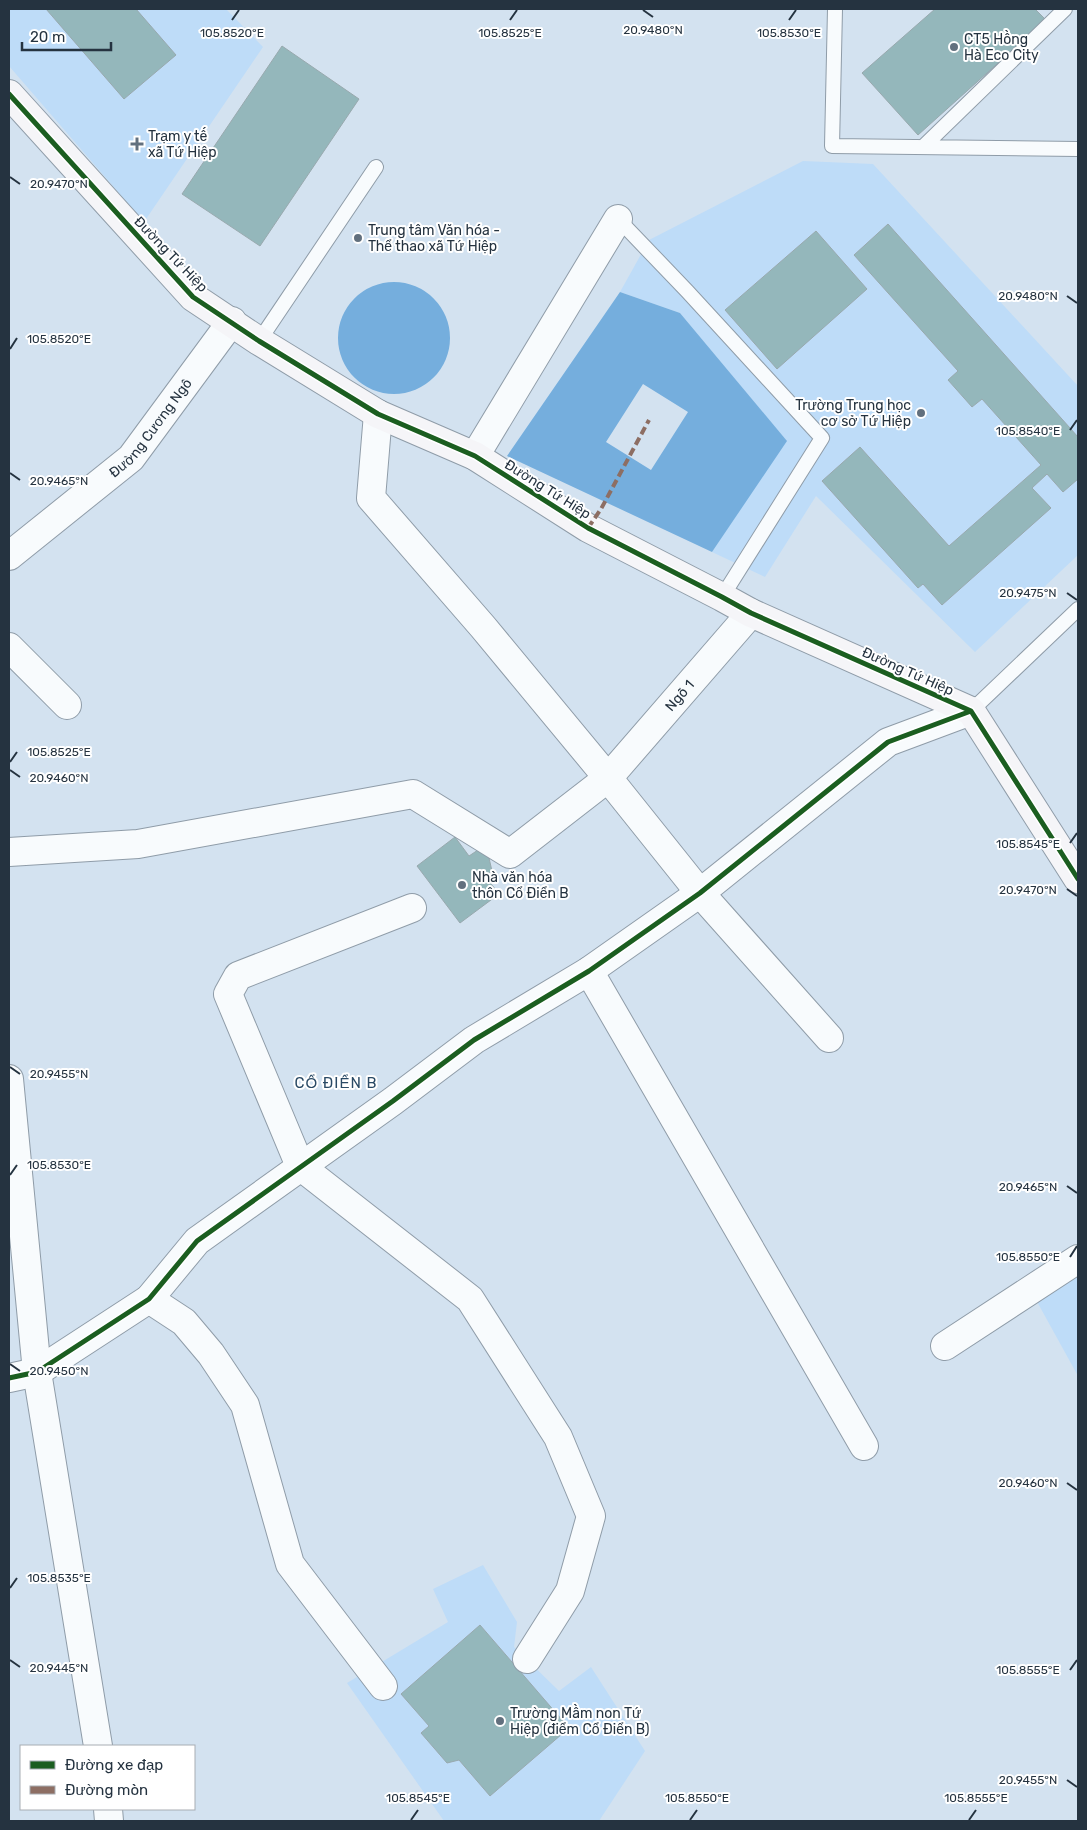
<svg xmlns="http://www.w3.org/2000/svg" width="1087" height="1830" font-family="Rubik,sans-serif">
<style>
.built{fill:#bedcf8}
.water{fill:#75aedd;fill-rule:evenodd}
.building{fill:#94b7bb;stroke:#98a9ae}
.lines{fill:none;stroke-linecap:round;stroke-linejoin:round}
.lane-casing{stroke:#8f9ca8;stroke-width:16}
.street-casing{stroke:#8f9ca8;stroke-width:30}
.secondary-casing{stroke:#8f9ca8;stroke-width:30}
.lane{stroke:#f8fbfd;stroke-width:14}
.street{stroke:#f8fbfd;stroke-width:28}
.secondary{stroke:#f5f5f8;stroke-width:28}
.quiet{stroke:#8d6e63;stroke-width:4;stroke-dasharray:8 4;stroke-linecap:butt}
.cycleway-casing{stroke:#fff;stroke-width:8}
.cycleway{stroke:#1b5e20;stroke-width:5}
.ticks{fill:none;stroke:#253340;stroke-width:2}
.poi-dot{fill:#62707e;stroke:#fff;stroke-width:2}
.labels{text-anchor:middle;stroke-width:4;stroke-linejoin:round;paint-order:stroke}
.poi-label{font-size:14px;fill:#253340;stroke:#fff;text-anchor:start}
.street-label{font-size:14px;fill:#253340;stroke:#fff}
.neighbourhood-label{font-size:15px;letter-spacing:1px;fill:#2a4a65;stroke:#fff}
.ticks-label{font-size:12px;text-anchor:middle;fill:#253340;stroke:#fff;stroke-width:4;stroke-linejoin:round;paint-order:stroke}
</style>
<rect width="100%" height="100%" fill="#d3e2f0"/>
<path class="built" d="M9,9H226L263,47L144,222L9,66Z
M803,161L873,164L1078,386V555L975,652L816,496L765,577L712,552L786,440L680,313L620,292L649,240Z
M1078,1270V1376L1035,1298Z
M483,1565L517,1622L514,1647L559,1691L591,1667L645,1751L599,1821H444L347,1683L448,1622L433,1589Z"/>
<path class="water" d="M338 338a56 56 0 1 1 112 0a56 56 0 1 1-112 0Z
M620,292L680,313L787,441L712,552L507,456ZM643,384L688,412L651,470L606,442Z"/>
<path class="building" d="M46,9H136L176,55L124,99Z
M935,9H1035L1046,20L918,135L862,73Z
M282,46L359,99L260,246L182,194Z
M888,224L1078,437V479L1063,492L1047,474L1032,488L1051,508L942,605L923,584L918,588L822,481L860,447L949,546L1041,465L982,399L972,407L948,380L958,371L854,255Z
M816,231L867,289L777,369L725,310Z
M455,837L469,856L478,850L489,858L492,871L485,876L499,894L460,923L417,866Z
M480,1625L569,1728L490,1796L459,1760L447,1763L421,1733L429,1726L401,1694Z"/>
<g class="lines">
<defs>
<path id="lane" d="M835,9L832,146L1078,149
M924,146L1065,9
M618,219L687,291L822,438L722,597
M259,341L376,167
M971,711L1078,609"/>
<g id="street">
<path d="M378,414L371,498L483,627L608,778L700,893L829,1038"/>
<path d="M475,456L618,219"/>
<path id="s1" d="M9,556L131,458L232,321"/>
<path d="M9,647L67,705"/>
<path id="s2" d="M9,852L138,844L413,794L510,854L608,778L751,613"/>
<path d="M412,908L238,976L228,994L300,1166L470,1299L558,1437L591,1516L570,1591L527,1659"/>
<path d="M589,971L864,1446"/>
<path d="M9,1079L37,1372L98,1746"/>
<path d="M149,1299L184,1322L211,1354L245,1405L290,1564L383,1686"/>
<path d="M945,1346L1078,1259"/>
<path d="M9,1378L37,1372L149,1299L197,1241L393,1101L474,1040L589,971L700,893L888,742L971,711"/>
<path d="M108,1809L109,1821"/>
</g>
<path id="secondary" d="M9,94L193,297L259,341L378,414L475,456L588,528L722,597L751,613L971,711L1078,879"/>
</defs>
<use href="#lane" class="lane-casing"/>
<use href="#street" class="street-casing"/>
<use href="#secondary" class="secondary-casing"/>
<use href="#lane" class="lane"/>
<use href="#street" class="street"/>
<use href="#secondary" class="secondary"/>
<path class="quiet" d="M588,528L601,509L649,420"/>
<defs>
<path id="cycleway" d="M9,94L193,297L259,341L378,414L475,456L588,528L722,597L751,613L971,711L1078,879
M9,1378L37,1372L149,1299L197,1241L393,1101L474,1040L589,971L700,893L888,742L971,711"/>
</defs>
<use href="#cycleway" class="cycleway-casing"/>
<use href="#cycleway" class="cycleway"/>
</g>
<path class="ticks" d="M643,10L653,17M232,20L239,10M510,20L517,10M789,20L796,10M10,177L20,184M1067,296L1077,303M10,349L17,338M1070,430L1077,420M10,473L20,480M1067,593L1077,600M10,762L17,752M10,770L20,777M1070,843L1077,833M1067,889L1077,896M10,1067L20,1074M10,1175L17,1165M1067,1186L1077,1193M1070,1257L1077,1246M10,1364L20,1371M1067,1483L1077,1490M10,1588L17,1578M10,1660L20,1667M1070,1670L1077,1660M1067,1780L1077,1787M411,1820L418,1810M690,1820L697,1810M969,1820L976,1810"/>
<g class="poi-dot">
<circle cx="954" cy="47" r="5"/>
<path d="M134.5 136.5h5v5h5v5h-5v5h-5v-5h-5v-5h5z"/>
<circle cx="358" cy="238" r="5"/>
<circle cx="921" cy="413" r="5"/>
<circle cx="462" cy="885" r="5"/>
<circle cx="500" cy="1721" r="5"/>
</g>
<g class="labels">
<g class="poi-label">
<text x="964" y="44">CT5 Hồng<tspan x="964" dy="16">Hà Eco City</tspan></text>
<text x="148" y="141">Trạm y tế<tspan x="148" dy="16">xã Tứ Hiệp</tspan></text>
<text x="368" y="235">Trung tâm Văn hóa -<tspan x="368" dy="16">Thể thao xã Tứ Hiệp</tspan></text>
<text x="911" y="410" text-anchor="end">Trường Trung học<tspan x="911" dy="16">cơ sở Tứ Hiệp</tspan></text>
<text x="472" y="882">Nhà văn hóa<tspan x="472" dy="16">thôn Cổ Điển B</tspan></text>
<text x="510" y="1718">Trường Mầm non Tứ<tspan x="510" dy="16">Hiệp (điểm Cổ Điển B)</tspan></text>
</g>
<g class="street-label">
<text transform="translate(171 254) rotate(46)" y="5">Đường Tứ Hiệp</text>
<text dy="5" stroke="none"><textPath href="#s1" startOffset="192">Đường Cương Ngô</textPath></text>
<text transform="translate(548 489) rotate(32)" y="5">Đường Tứ Hiệp</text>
<text transform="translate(908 671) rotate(24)" y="5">Đường Tứ Hiệp</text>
<text dy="5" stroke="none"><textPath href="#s2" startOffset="756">Ngõ 1</textPath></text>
</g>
<g class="neighbourhood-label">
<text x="336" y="1088">CỔ ĐIỂN B</text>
</g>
</g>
<g class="ticks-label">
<text x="653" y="34">20.9480°N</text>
<text x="232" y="37">105.8520°E</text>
<text x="510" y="37">105.8525°E</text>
<text x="789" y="37">105.8530°E</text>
<text x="59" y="188">20.9470°N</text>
<text x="1028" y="300">20.9480°N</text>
<text x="59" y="343">105.8520°E</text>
<text x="1028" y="435">105.8540°E</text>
<text x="59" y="485">20.9465°N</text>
<text x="1028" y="597">20.9475°N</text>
<text x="59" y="756">105.8525°E</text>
<text x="59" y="782">20.9460°N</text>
<text x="1028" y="848">105.8545°E</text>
<text x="1028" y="894">20.9470°N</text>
<text x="59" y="1078">20.9455°N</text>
<text x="59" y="1169">105.8530°E</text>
<text x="1028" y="1191">20.9465°N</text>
<text x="1028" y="1261">105.8550°E</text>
<text x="59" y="1375">20.9450°N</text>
<text x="1028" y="1487">20.9460°N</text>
<text x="59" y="1582">105.8535°E</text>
<text x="59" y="1672">20.9445°N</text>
<text x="1028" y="1674">105.8555°E</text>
<text x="1028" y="1784">20.9455°N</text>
<text x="418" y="1802">105.8545°E</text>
<text x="697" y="1802">105.8550°E</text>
<text x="976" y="1802">105.8555°E</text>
</g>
<rect width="1087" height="1830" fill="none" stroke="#253340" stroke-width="20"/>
<rect x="20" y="1745" width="175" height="65" fill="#ffffff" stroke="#a8adb3"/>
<rect x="30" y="1761" width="25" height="8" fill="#1b5e20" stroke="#a8adb3"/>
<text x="65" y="1770" font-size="15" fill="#253340">Đường xe đạp</text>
<rect x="30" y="1786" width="25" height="8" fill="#8d6e63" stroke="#a8adb3"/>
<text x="65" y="1795" font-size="15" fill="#253340">Đường mòn</text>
<path d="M22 42v8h89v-8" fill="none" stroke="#253340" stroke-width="2.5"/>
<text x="30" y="42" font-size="15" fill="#253340" stroke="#ffffff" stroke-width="4" paint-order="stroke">20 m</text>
</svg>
